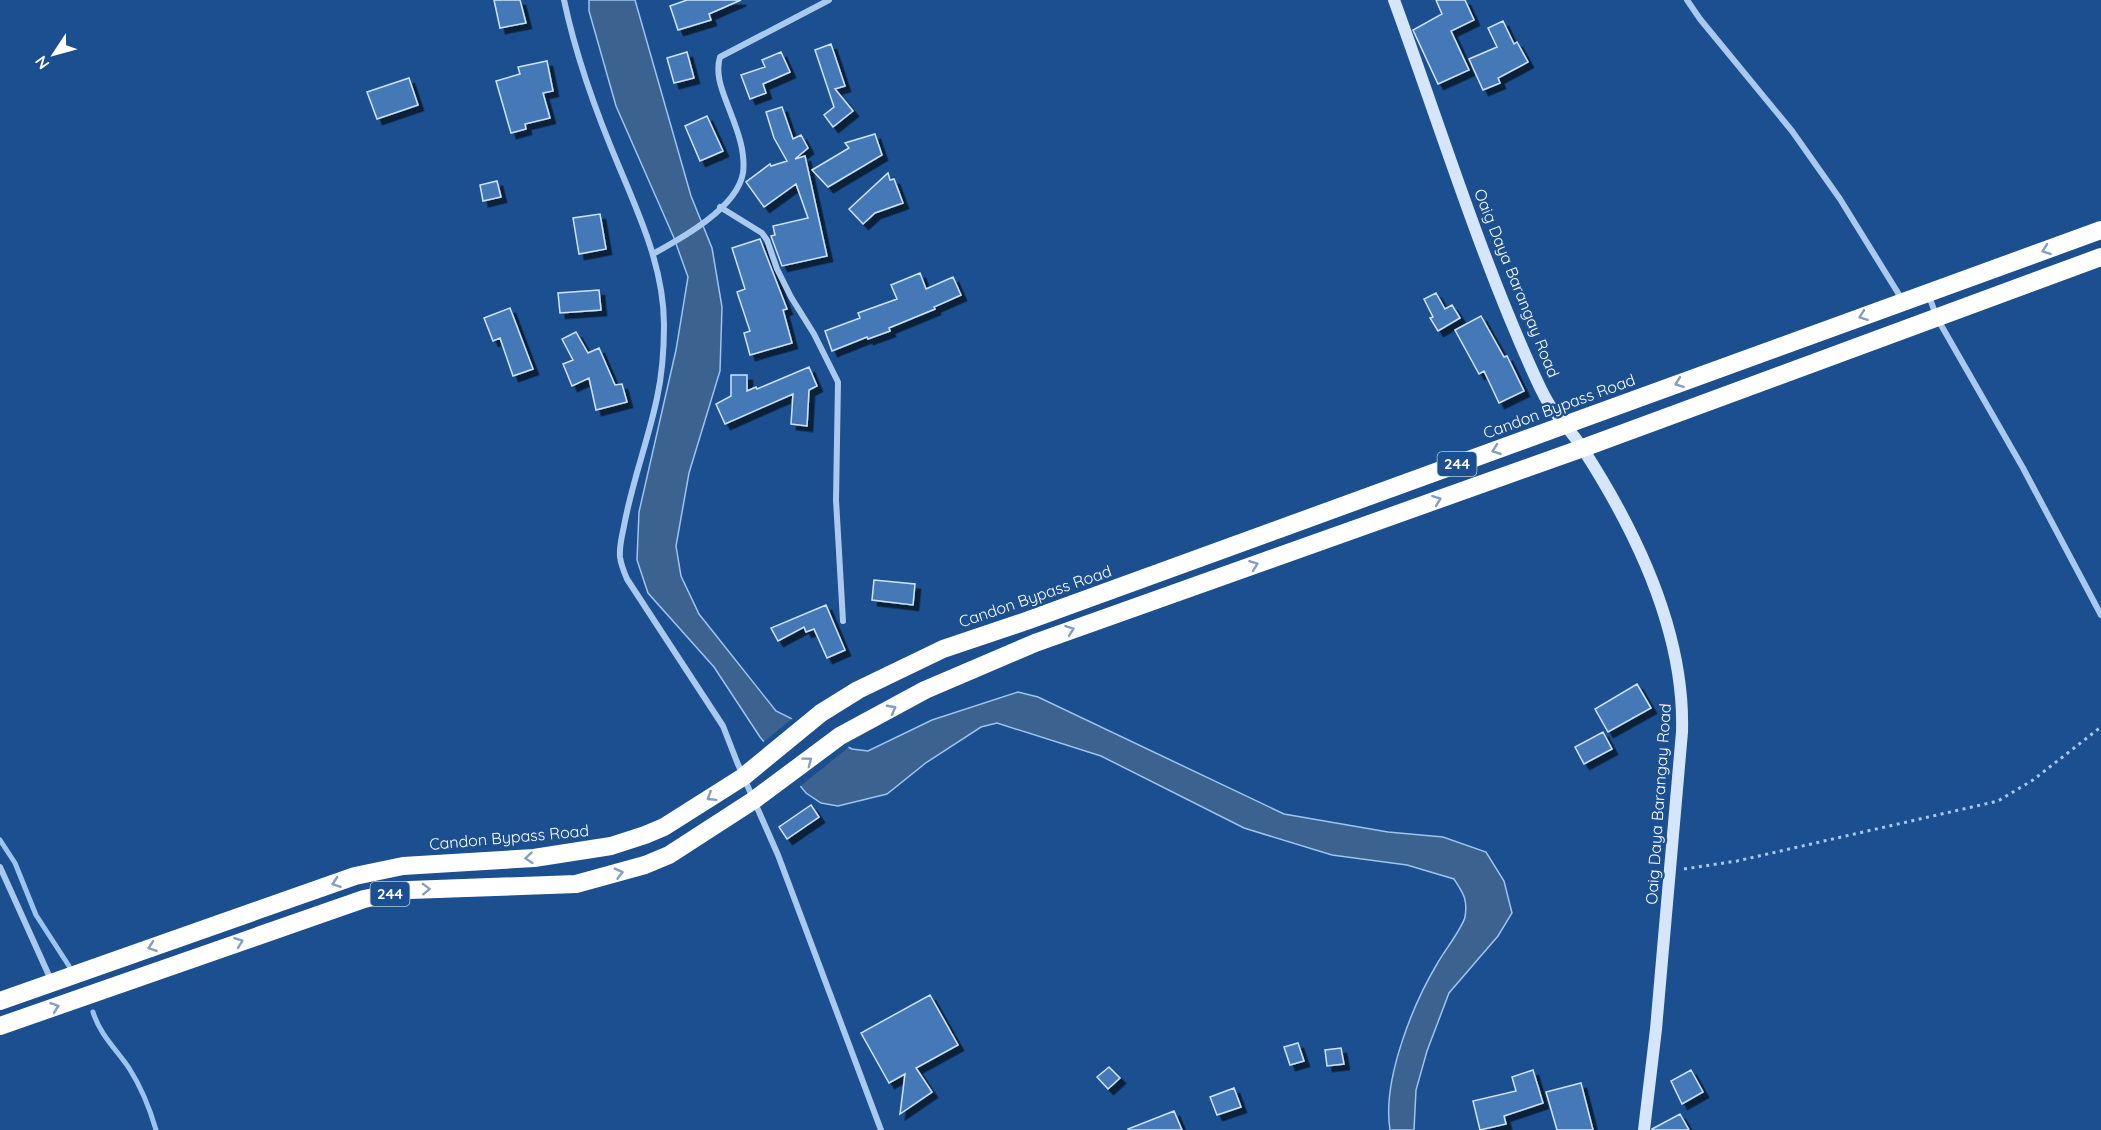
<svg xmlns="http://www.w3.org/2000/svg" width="2101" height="1130" font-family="Quicksand,sans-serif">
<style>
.water{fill:#3c6290;stroke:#9cc4f0;stroke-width:1.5}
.pier{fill:#1b4f8f}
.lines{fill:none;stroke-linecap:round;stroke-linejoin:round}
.stream{stroke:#9cc4f0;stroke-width:5}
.building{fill:#4478b7;stroke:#cfe3fa;stroke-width:1.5;filter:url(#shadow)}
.path{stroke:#a9c9ee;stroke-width:3;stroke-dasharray:3 4.5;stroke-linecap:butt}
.street{stroke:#a9c9ee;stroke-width:6}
.secondary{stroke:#d6e6fa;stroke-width:12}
.highway{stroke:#fff;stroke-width:18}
.oneway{stroke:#829ec1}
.labels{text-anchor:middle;stroke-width:5;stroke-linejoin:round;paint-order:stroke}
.shield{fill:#1b4f8f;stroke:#bbcadd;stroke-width:1.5}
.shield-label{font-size:15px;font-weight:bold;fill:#fff}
.street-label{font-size:16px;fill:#fff;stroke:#1b4f8f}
</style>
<defs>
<filter id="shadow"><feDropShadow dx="5.5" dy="5.5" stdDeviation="0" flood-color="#0009"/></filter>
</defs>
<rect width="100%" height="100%" fill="#1b4f8f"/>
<path class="water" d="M589,0H635L691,196L712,248L722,307L720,371L689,473L676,546L681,576L699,614L776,711L852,749L868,751L932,720L1018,692L1038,697L1284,814L1388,832L1443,837L1486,852L1504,881L1512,913L1498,936L1449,993L1427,1051L1416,1090L1414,1130H1390C1382,1081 1412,1006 1437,964C1443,953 1463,927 1465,917C1468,899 1463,893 1454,879L1407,865L1332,855L1244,828L1101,756L997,723L981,727L927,762L887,794L838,806L821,803L806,793L760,737L714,667L648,593L637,560L639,512L676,350L688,277L674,238L616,106L589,11Z"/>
<path class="pier" d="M794,717L845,742L849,747L798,788L761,744Z"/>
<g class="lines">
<path class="stream" d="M0,840L15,863L36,915L69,966
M93,1012C100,1035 116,1049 129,1068C141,1087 150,1109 156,1130"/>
</g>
<path class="building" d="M494,0H520L526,23L500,28Z
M687,0H741L709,14L711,20L678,30L670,6Z
M1436,0H1465L1474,20L1451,31L1469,70L1438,84L1413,30L1442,14Z
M1503,21L1514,44L1517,42L1528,62L1498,78L1500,83L1483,90L1469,59L1497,47L1488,28Z
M831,44L845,86L835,89L853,111L833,127L824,115L834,107L815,50Z
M687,52L694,78L674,83L667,58Z
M781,52L790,72L763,84L766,93L750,99L741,75L765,67L762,60Z
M547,61L553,91L543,93L550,118L525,124L526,129L511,133L496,81L520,74L518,67Z
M409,78L418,105L377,119L367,92Z
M782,107L793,139L801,135L808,148L795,159L805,156L827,256L782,266L771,236L775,235L773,226L808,218L796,184L764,207L746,182L770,164L771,166L787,161L774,138L766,112Z
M707,116L723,151L700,161L685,126Z
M875,134L882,155L828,187L812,170L849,148L845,143Z
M888,173L890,180L894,179L903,203L875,213L863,224L849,209Z
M497,181L501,197L483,201L480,185Z
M600,214L606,249L579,254L573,218Z
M760,239L787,309L783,310L792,343L750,355L744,333L750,331L737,292L745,289L732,248Z
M920,273L926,289L953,277L961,295L934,307L935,309L889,328L890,331L868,339L867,337L832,351L825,331L860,318L858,313L897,299L891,285Z
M599,290L601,310L560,313L558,293Z
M1436,293L1445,309L1452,305L1460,318L1438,331L1430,318L1433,317L1424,299Z
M510,308L533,369L513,376L500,338L493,341L484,318Z
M1481,316L1504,357L1507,356L1524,391L1499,403L1484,371L1479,374L1455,330Z
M576,332L588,353L599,348L615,385L622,384L627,402L596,410L589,378L572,386L563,364L573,360L562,339Z
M809,367L817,386L809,390L807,426L791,424L793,394L725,424L716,404L731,396V375H747V391L756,387L757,389Z
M874,580L915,584L913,605L872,600Z
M826,605L845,650L827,658L814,629L806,632L804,627L778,641L771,628Z
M1637,684L1651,708L1608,732L1595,709Z
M1603,732L1612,749L1584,764L1575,747Z
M811,805L819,817L787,839L779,827Z
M930,995L958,1045L916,1068L932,1092L900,1114L905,1074L889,1083L861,1033Z
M1298,1043L1304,1061L1290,1065L1284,1047Z
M1341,1048L1344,1064L1327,1066L1325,1050Z
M1109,1067L1120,1078L1108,1089L1097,1077Z
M1533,1070L1543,1103L1504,1116L1506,1124L1480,1130L1473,1101L1516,1091L1512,1077Z
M1691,1070L1703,1092L1682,1104L1671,1081Z
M1581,1083L1593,1130H1557L1546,1092Z
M1234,1088L1241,1107L1217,1115L1210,1097Z
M1174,1111L1182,1130H1128V1129Z
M1680,1114L1689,1130H1652V1129Z"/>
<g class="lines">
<path class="path" d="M1684,869L1737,861L1998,801L2033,780L2101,727"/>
<path class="street" d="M564,0C576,57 597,115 620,169C641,219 664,270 664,325C664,349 662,375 657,398C648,441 632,482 624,526C622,536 619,547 620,557C621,565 624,572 627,579L723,726L737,762L778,855L881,1130
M1687,0L1700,19L1792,131L1840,199L1903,301
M720,207L762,233L767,240L777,269L791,297L814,334L838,382L836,500L843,621
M653,254C682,238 737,208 743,173C746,150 736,127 728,106C722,90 715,74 720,57L829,0
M1929,296L1937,318L2023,468L2101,615
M0,867L51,980"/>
<path class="secondary" d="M1394,0C1439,123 1478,250 1532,370C1538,383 1544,398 1553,410C1563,423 1574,435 1583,449C1636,531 1685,632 1682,732L1656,1029L1644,1130"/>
<path class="highway" d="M0,1001L355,876L403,866L534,858L611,846L645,835L664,827L743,777L821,713L858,690L943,649L1029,620L2101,230
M0,1026L364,899L409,890L576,884L645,865L669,855L754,800L840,736L925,690L1035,643L1583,448L2101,257"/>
</g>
<defs><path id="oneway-chevron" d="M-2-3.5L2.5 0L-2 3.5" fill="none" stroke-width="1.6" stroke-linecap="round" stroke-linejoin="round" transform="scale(1.5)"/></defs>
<g class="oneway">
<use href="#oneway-chevron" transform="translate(2046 250) rotate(160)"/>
<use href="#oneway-chevron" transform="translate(1863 316) rotate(160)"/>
<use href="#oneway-chevron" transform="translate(1679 383) rotate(160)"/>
<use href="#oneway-chevron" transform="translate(1496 450) rotate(160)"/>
<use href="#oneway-chevron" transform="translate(1437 500) rotate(-20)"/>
<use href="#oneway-chevron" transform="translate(1254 565) rotate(-20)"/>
<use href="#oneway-chevron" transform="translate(1070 630) rotate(-20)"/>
<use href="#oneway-chevron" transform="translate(892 709) rotate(-28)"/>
<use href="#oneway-chevron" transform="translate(808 761) rotate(-37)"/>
<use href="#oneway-chevron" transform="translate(711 797) rotate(148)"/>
<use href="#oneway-chevron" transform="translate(529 858) rotate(175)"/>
<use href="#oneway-chevron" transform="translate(619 873) rotate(-15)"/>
<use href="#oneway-chevron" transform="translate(336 883) rotate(161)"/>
<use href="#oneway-chevron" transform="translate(426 889) rotate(-2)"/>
<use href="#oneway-chevron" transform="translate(239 942) rotate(-20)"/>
<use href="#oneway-chevron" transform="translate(152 947) rotate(161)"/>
<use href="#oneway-chevron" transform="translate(55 1007) rotate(-19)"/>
</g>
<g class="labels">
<g class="shield">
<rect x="1437.5" y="452" width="39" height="24" rx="4.5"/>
<rect x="370.5" y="882" width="39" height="24" rx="4.5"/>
</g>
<g class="shield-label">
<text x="1457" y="469">244</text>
<text x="390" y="899">244</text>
</g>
<g class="street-label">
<text transform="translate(1517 283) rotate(68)" y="6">Oaig Daya Barangay Road</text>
<text transform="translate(1559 406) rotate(-20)" y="6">Candon Bypass Road</text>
<text transform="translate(1035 596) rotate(-19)" y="6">Candon Bypass Road</text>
<text transform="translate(1658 804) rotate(-86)" y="6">Oaig Daya Barangay Road</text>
<text transform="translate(509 837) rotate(-5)" y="6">Candon Bypass Road</text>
</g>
</g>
<g transform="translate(54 54) rotate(234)" stroke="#1b4f8f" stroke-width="4.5" paint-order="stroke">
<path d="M0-4.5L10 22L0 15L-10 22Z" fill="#ffffff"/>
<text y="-9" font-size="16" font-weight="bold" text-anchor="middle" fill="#ffffff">N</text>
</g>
</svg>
